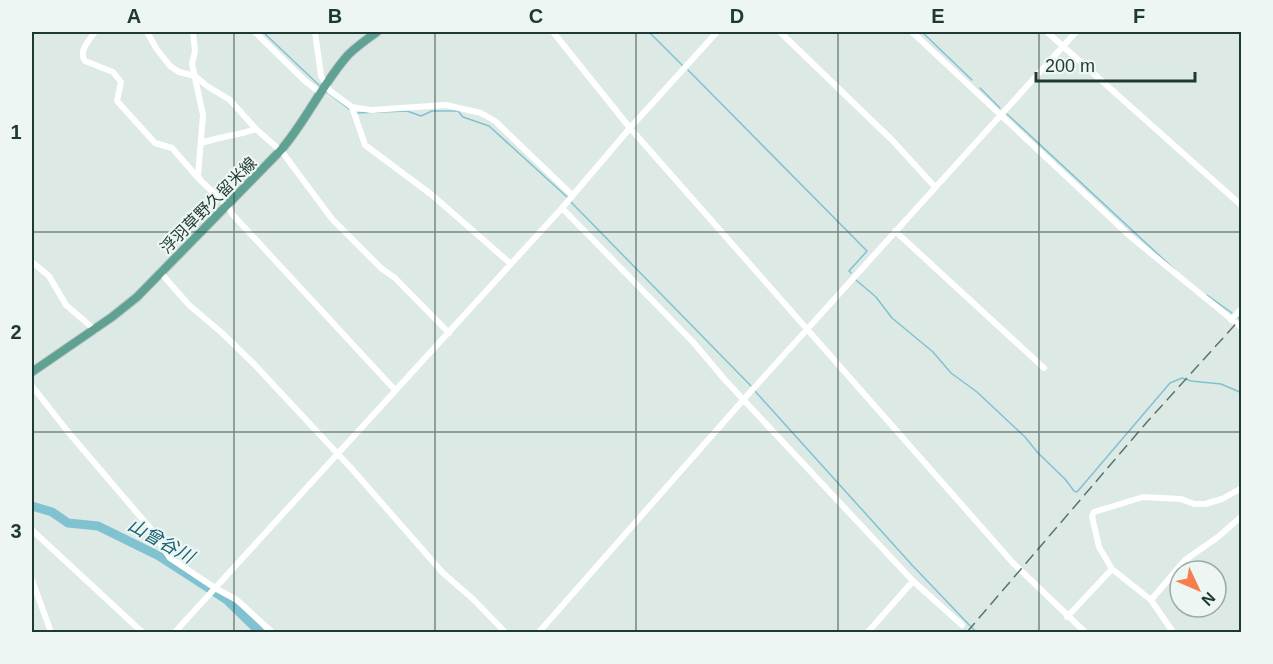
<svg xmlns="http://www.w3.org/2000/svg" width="1273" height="664" font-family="Arial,'Noto Sans JP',sans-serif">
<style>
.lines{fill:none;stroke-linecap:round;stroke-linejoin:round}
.stream{stroke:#81c2d1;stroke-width:1.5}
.river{stroke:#81c2d1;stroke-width:9}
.major-casing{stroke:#bcc4c2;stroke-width:10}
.minor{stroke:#fff;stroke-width:6}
.major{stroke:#5fa192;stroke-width:8}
.rail{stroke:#58756e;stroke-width:1.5;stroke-dasharray:12 6;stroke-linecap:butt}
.grid{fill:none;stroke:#1e3933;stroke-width:1.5;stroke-opacity:0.55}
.labels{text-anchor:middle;stroke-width:4.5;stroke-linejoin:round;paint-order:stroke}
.street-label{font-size:16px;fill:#1e3933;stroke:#edf6f2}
.water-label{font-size:18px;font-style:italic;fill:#176275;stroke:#edf6f2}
.neatline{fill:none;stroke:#1e3933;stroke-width:2}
.grid-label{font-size:20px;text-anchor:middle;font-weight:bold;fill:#1e3933}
</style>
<rect width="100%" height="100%" fill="#dce9e4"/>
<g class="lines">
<path class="stream" d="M263,32L321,87
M649,32L684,67
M922,32L972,80
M688,70L867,251L849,271L851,273
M980,88L1000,108
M324,90L349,109
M356,113L407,111L421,116L432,111H458L463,117L489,126L567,197
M1007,114L1175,270
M570,201L751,386
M856,280L876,297L892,318L933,352L951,373L977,392L1025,437L1038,453L1065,479L1074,491L1077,492L1170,383L1182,378L1191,381L1221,384L1242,393
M1207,295L1232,313
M1238,317L1242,321
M754,390L912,565L976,632"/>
<path class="river" d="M32,506L52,512L68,523L98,526L159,556L227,600L260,632"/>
<defs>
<path id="major" d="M32,372L112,317L137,297L281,150C306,121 323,83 348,55C357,46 367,39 377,32"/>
</defs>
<use href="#major" class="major-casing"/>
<path class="minor" d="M95,32C89,40 78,52 85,61L113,72L121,82L117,101L155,143L172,148L200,180L227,205L233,215L395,390
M147,32L156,48L170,66L179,72L195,76L207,86L230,100L256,129L283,153L332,219L381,268L395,278L449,333
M193,32L195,51L192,64L203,115L198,176L200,179
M255,32L305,81L321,93
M315,32L321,76L330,91L352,107L371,110L446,105L481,113L495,121L572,195
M553,32L630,128L1013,563L1085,632
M780,32L893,141L935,187
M912,32L1131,237L1242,328
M1047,32L1242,206
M352,107L365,145L432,195L511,264
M201,143C219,137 238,135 256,129
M562,208L693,342L725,380L913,581L962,625
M895,231L1044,368
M32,262L49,276L66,305L95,330
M160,272L189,305L222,333L254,364L351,468L443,573L473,599L505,632
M1231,320L1242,308
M32,386L69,433L150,528L170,558L215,588L237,600L272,632
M32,530L142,632
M1112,569L1099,547L1092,516L1094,512L1143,497L1181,499L1194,504H1205L1222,499L1240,489L1242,491
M32,580L51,632
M1151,600L1185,560L1218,537L1242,516
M1067,617L1112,569L1151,600L1173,632
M175,632L562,208L630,128L717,32
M539,632L744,399L1076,32
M868,632L913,581"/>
<use href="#major" class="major"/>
<path class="rail" d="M967,632L1147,422L1242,317"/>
</g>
<path class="grid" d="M234,32V632M435,32V632M636,32V632M838,32V632M1039,32V632M32,232H1242M32,432H1242"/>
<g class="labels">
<g class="street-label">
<text transform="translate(208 205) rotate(-45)" y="6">浮羽草野久留米線</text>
</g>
<g class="water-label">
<text transform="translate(161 541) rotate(29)" y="6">山曾谷川</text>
</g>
</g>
<rect width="1273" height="664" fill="none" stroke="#edf6f2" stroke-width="66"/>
<g transform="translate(1198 589) rotate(134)"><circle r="28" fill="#edf6f2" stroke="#9aaaa6" stroke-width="1.5"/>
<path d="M0-4.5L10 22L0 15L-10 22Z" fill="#f67e4d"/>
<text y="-9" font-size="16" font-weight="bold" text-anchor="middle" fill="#1e3933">N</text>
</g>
<path d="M1036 72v9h159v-9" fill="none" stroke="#1e3933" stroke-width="3"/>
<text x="1045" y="72" font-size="18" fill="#1e3933" stroke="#edf6f2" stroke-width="4.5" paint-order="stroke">200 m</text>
<rect x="33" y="33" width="1207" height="598" class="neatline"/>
<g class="grid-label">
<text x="134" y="23">A</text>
<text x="335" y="23">B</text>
<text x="536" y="23">C</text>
<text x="737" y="23">D</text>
<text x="938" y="23">E</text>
<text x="1139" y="23">F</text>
<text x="16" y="139">1</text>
<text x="16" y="339">2</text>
<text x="16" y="538">3</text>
</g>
</svg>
